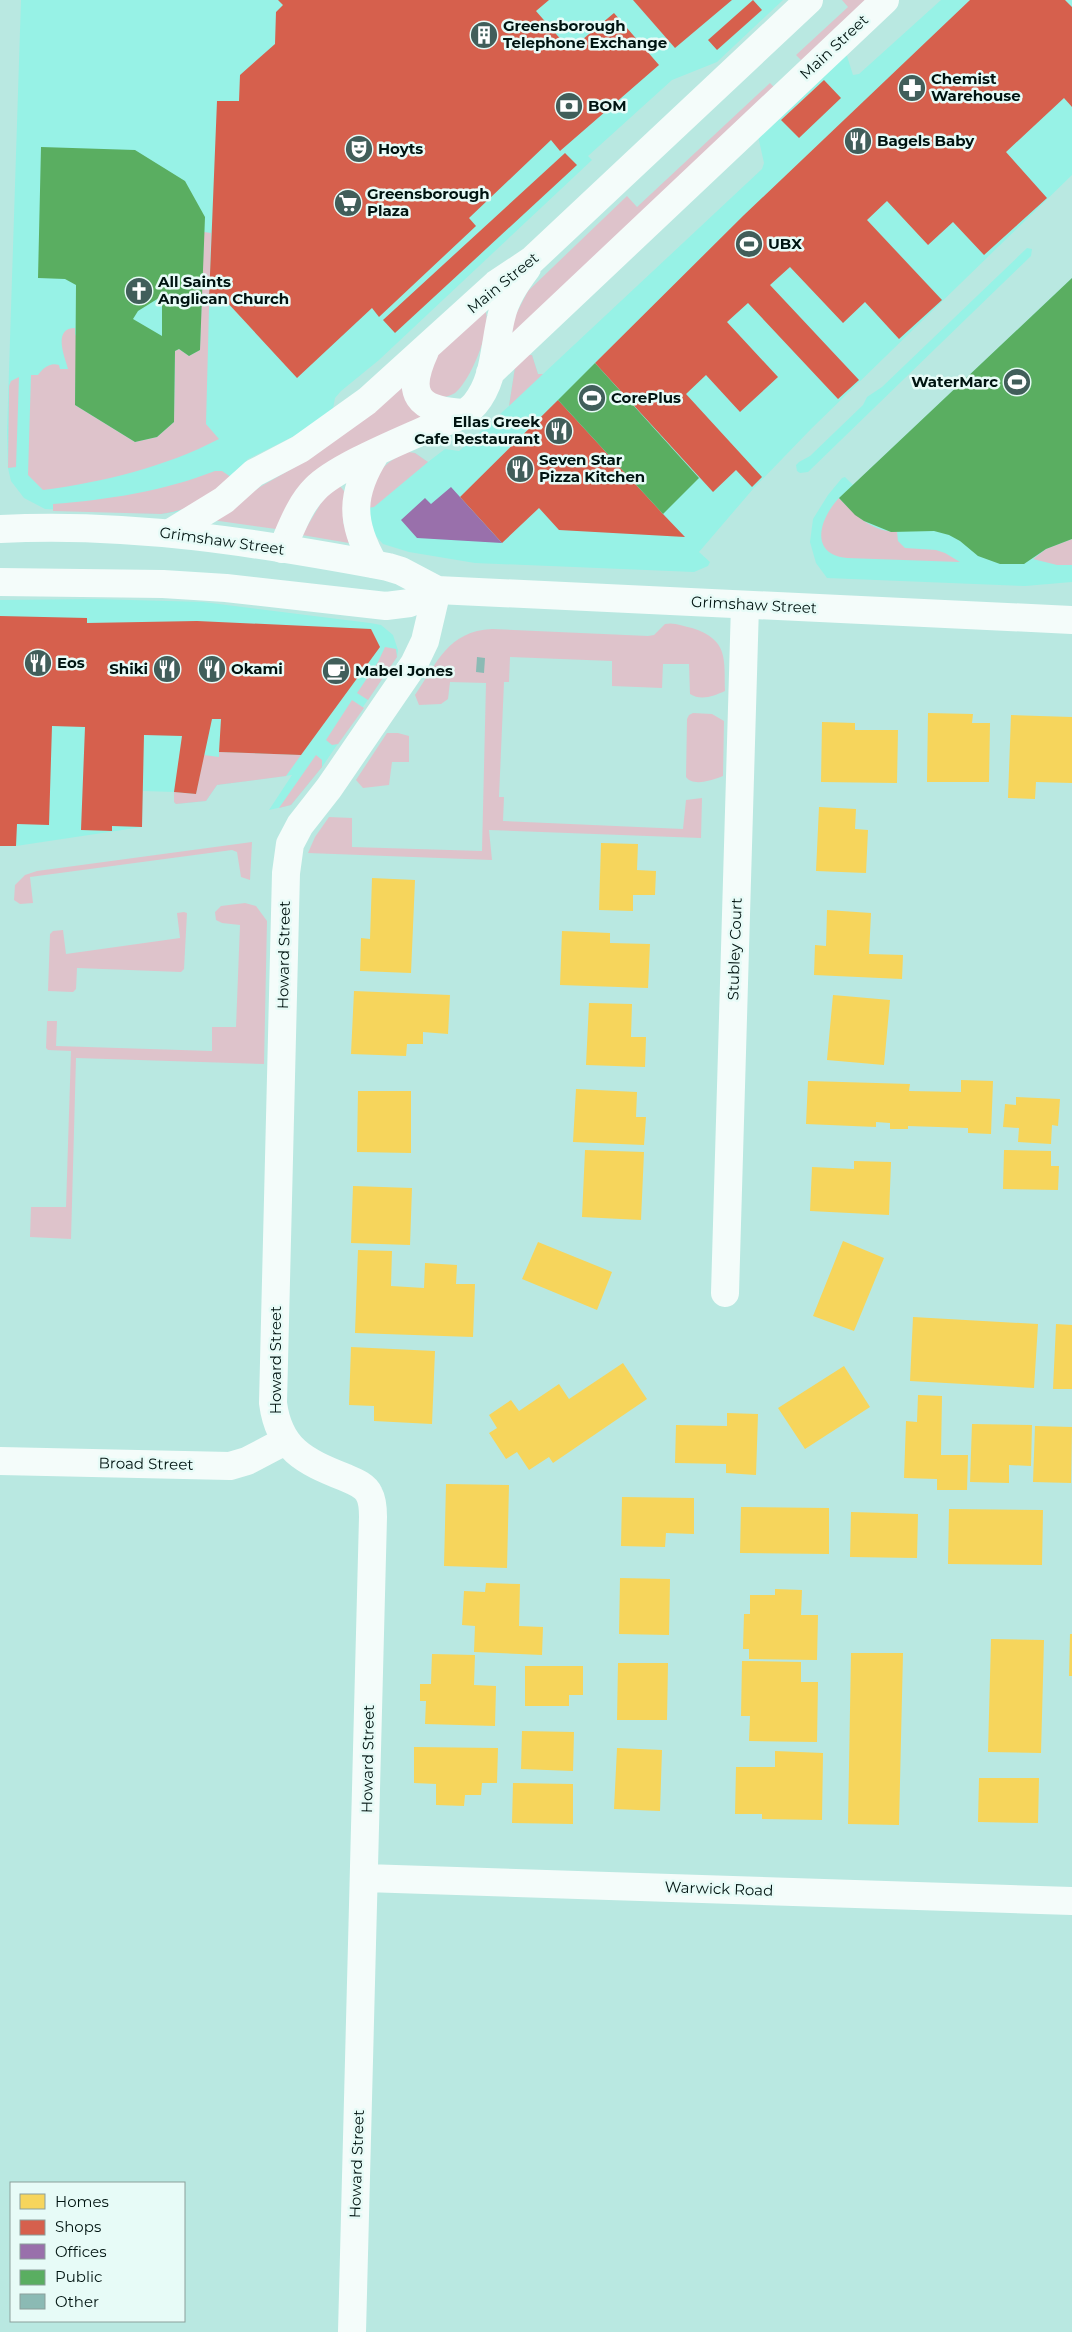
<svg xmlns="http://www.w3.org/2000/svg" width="1072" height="2332" font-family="Montserrat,sans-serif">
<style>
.built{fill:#97f2e6}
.green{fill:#dec3cb}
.homes{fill:#f6d55c}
.shops{fill:#d6604d}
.offices{fill:#9970ab}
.public{fill:#5aae61;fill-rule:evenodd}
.building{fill:#8bbab4}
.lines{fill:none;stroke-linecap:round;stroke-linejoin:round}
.minor{stroke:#f4fcfa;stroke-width:28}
.tertiary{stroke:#f4fcfa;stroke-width:28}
.secondary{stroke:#f4fcfa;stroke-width:28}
.labels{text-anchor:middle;stroke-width:5;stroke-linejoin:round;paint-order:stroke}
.poi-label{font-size:15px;font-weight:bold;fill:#001411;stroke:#e7fbf7;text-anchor:start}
.street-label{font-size:15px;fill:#001411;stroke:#e7fbf7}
</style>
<rect width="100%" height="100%" fill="#b9e8e1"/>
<path class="built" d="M21,0H783L717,62L672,80L588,156L592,160L543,206L379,360L341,391L335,398L333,409L306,430L248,459L231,477L177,512L161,514L45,509L24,498L11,481L8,468L7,432Z
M941,0H1072V175L811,429L753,489L699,552L710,562L708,566L694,572L475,563L409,552L383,544L375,535L370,524L368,508L415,453L428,462L445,449L459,451L509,406L515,367L532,355L538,374H543L762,169L764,163L758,136L840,56H847L853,75L859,74Z
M1027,248L1032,249L1031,256L808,472L800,473L797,471L796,465L799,462L810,456L863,405L867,397L882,387Z
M1072,278V582L1025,586L827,578L816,563L810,542L813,519L828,495L842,478L845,477L853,485Z
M96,599L203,602L370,623L381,625L393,635L398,650L397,657L322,767L291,805L269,810L292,775L217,785L206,801L176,804L174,802V792L143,791L142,827L16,846H0V600Z"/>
<path class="green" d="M842,0H869L803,62L796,55L848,7Z
M770,83L775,88L512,334L513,320L528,291L627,196L637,207Z
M204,232L211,233L206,424L219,439C165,467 104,482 43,490L28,475L31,375H38C43,368 50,362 59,365L60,369H68C65,358 52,328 75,328V335L77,334L75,405L135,442L157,437L174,422L175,351L179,349L189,356L200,350Z
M485,310C493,327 470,382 455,393C447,398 441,397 432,396L426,381L438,351Z
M527,355H532L538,374H543L509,406L515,367Z
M19,377L16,467L8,468L9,386L11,381Z
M401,383L421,416L420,419L276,529L212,520L260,487L295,467Z
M408,452L415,453L428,462L374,507L368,508C369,480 382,462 408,452Z
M215,471H222L231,477C213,497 188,511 161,514L53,511V504C107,500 164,491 215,471Z
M340,486L344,491L343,521L349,543L302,535L324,498Z
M839,498C854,514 872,532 897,532L898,541L905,548L936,550L945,553L960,562L847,558C808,554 820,518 839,498Z
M1072,539V565H1057L1033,559L1046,549Z
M665,624C674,622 683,626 692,628C729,640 724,659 725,691C714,696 701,701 690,694L689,664H663L662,688L612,686V661L510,657L509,682H504L499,797H504L503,821L683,829L686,800L702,798L701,838L489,830L492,860L308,853L315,837L329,817L352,818V847L482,851L486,683L450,682L448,699L441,704L419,705L415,695C437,663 448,631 492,629L648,636L654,635Z
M385,647L396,649L397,657L368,700L357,693L378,662Z
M352,700L364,708L338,744L332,745L326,740Z
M693,713L712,714L724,721L723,776C713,780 693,787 686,777L687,719L689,715Z
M387,733H398L409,736V762H392L389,785L363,788L356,780Z
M219,752L301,755L286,776L217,785L206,801L176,804L174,802V792L196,794L204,755L219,757Z
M316,755L322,760V767L291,805L279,808Z
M252,842L250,880L241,877L237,852L232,850L30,877L33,903L20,904L14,900L15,885L25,875L37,871Z
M245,903L256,906L267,921L264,1064L76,1058L71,1239L30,1237L31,1207H66L71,1051L48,1050L46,1048L47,1021H57L56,1046L212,1051V1027H236L240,925L222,923L216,920L215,912L221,906Z
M184,912L187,913L184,969L181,972L77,968L76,989L73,992L48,991L50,934L53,931L63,930L66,954L180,938L177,913Z"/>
<path class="homes" d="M928,713L973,714L972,723H990L989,782H927Z
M1011,715L1072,717V783L1036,782L1035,799L1008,798Z
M822,722L855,723V730H898L897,783L821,782Z
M819,807L856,809L855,829L868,830L866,873L816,871Z
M601,843L638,844L637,870L656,871L655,895H633V911L599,910Z
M372,878L415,880L411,973L360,971L361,938L370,939Z
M827,910L871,913L869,954L903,955L902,979L814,975L815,945L826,946Z
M562,931L610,933V943L650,944L648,988L560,985Z
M354,991L450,995L448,1034L423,1032V1044H407L406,1056L351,1054Z
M833,995L890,1000L884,1065L827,1060Z
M589,1003L632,1004L631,1037H646L645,1067L586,1065Z
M961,1080L993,1081L991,1134L968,1133V1128L908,1126V1129H890V1123L876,1122V1127L806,1124L808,1081L910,1084L909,1091L961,1092Z
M576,1089L637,1092L636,1117H646L644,1145L573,1142Z
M358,1091H411V1153L357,1152Z
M1016,1097L1060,1099L1058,1126L1052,1125L1051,1144L1018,1142L1019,1128L1003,1127L1005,1104L1016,1105Z
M585,1150L644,1152L641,1220L582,1217Z
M1004,1150L1051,1151V1166H1059L1058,1190L1003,1189Z
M854,1161L891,1162L889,1215L810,1211L812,1167L854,1169Z
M353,1186L412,1188L410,1245L351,1243Z
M843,1241L884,1258L854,1331L813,1316Z
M538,1242L612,1272L597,1310L522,1279Z
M358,1250L392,1251L391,1286L424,1288L425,1263L457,1265L456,1284H475L473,1337L355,1333Z
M913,1317L1038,1324L1034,1388L910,1381Z
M1056,1324L1072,1325V1389H1053Z
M351,1347L435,1351L432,1424L374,1421V1406L349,1405Z
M623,1363L647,1399L553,1463L549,1457L529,1470L517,1452L506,1459L489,1433L497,1428L489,1415L511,1400L519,1411L559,1384L569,1399Z
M844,1366L870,1407L805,1449L778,1408Z
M918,1395L942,1396L941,1455H968L967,1490H937V1479L904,1478L906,1421L917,1422Z
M727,1413L758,1414L756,1475L726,1473V1464L675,1463L676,1425L727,1426Z
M972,1424L1032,1425L1031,1466L1009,1465V1483L970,1482Z
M1035,1426L1072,1427L1071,1483L1033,1482Z
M446,1484L509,1485L507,1568L444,1566Z
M622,1497L694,1498V1534L666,1533L665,1547L621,1546Z
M741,1507L829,1508V1554L740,1553Z
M949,1509L1043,1510L1042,1565L948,1564Z
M851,1512L918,1514L917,1558L850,1557Z
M620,1578L670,1579L669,1635L619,1634Z
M486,1583L520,1584L519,1626L543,1627L542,1655L474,1652L475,1626L462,1625L464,1591L485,1592Z
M775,1589L802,1590L801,1615H818L817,1660L749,1659V1649H743L744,1614H750V1595H775Z
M1070,1634H1072V1676H1069Z
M991,1639L1044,1640L1041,1753L988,1752Z
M851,1653H903L899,1825L848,1824Z
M432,1654L475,1655L474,1685L496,1686L495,1726L425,1724L426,1701H420V1684H431Z
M742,1661L801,1662V1682H818L817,1742L749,1741L750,1716H741Z
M618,1663H668L667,1720H617Z
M525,1666H583V1695H569V1706H525Z
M522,1731L574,1732L573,1771L521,1769Z
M414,1747L498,1748L497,1783H482L481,1795H465L464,1806L436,1805V1784L414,1783Z
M617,1748L662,1750L660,1811L614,1809Z
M775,1751L823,1753L822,1820L762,1819V1814H735L736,1767H775Z
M979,1778H1039L1038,1823L978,1822Z
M513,1783L573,1784V1824L512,1823Z"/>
<path class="shops" d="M278,0H549L536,11L570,50L614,13L659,65L560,151L551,140L469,218L476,226L379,317L372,308L297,378L225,300L209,299L217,101H239L240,75L275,44L276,12L283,5Z
M633,0H732L675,48Z
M753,0L762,10L717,50L708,40Z
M970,0H1065L1072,7V107L1064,98L1006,152L1047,198L984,255L953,222L928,245L887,201L867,220L942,300L899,339L865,302L843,323L790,267L770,285L859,380L838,399L748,303L727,322L778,377L740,412L706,375L686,394L762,477L752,487L736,470L713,492L595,363L744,215Z
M824,80L841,98L799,138L781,120Z
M565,153L577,165L395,333L383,320Z
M558,400L663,514L685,537L559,530L539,508L502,543L460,497Z
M0,616L87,618V623L197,621L371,629L380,647L301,755L219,752L221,719H212L196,794L174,792L182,736L144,735L142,827L112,826V831L81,830L85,727L52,726L49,825L17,824L16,846H0Z"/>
<path class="offices" d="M451,487L460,497L502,543L417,538L401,520L425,498L431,504Z"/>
<path class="public" d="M41,147L135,150L185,181L205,217L200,350L189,356L179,349L175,351L174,422L157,437L135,442L75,405L76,285L65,279L38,278ZM162,296V336L133,319L138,311Z
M1072,278V539L1046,549L1024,564H1000L978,556L960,541L949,535L934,531L891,532L864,521L855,515L839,498Z
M595,363L699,478L663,514L558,400Z"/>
<path class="building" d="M477,657L485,658L484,673L476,672Z"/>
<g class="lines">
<path class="minor" d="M725,1293L745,605
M0,1461L230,1466L247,1461L285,1441
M365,1878L1072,1901
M352,2332L373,1517C373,1510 373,1501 369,1494C365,1485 353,1481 344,1477C304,1461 279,1449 273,1403L286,873L290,844L300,825L329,788L414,664L425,641L437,590"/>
<path class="tertiary" d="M425,351C405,395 417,410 464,413
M490,373L885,0
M170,533L224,500L254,473L300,449L367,401L496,284L532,260L809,0
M282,549C291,529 299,505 315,489C335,468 396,443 425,430C441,423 463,418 475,404C495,380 494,347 501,318C505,299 515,284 527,268
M374,564C350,522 350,494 376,453"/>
<path class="secondary" d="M0,529C131,522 260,543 388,567L401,571L437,590L1072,620
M0,582L163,584L226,588L386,606L410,603L437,590"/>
</g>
<defs>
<symbol id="building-disc" viewBox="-11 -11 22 22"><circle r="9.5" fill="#415e5a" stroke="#e7fbf7"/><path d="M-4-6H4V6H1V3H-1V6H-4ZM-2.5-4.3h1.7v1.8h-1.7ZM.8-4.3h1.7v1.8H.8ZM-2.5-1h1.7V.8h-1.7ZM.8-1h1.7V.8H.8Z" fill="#fff"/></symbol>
<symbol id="pharmacy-disc" viewBox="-11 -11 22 22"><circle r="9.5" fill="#415e5a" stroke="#e7fbf7"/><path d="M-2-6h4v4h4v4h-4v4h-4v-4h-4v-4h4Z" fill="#fff"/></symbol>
<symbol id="bank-disc" viewBox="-11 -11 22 22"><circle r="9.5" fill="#415e5a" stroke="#e7fbf7"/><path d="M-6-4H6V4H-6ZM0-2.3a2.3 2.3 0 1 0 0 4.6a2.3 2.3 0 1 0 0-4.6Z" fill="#fff"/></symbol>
<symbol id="restaurant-disc" viewBox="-11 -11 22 22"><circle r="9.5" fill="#415e5a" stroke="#e7fbf7"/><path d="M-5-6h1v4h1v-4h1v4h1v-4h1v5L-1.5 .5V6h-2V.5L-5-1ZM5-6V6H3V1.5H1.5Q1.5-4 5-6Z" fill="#fff"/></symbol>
<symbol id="theatre-disc" viewBox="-11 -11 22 22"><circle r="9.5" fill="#415e5a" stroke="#e7fbf7"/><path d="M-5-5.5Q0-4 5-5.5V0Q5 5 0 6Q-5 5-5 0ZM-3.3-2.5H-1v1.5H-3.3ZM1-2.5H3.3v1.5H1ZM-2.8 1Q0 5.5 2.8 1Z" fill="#fff"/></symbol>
<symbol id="supermarket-disc" viewBox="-11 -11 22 22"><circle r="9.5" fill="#415e5a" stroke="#e7fbf7"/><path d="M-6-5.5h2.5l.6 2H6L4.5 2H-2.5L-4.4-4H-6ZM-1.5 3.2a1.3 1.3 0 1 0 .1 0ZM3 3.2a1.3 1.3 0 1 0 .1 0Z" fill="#fff"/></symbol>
<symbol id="stadium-disc" viewBox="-11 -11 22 22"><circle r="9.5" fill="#415e5a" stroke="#e7fbf7"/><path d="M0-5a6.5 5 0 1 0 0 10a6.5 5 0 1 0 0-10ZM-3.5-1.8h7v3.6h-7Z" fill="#fff"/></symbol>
<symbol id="church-disc" viewBox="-11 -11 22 22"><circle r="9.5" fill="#415e5a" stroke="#e7fbf7"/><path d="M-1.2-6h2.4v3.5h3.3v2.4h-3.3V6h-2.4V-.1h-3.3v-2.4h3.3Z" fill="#fff"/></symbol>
<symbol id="cafe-disc" viewBox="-11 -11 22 22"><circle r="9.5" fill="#415e5a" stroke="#e7fbf7"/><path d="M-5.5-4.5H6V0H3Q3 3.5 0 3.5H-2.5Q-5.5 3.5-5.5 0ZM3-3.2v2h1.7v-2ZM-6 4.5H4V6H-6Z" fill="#fff"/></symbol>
</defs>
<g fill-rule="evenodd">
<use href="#building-disc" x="468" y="19" width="32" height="32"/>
<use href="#pharmacy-disc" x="896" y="72" width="32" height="32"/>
<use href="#bank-disc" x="553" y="90" width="32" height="32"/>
<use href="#restaurant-disc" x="842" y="125" width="32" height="32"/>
<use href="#theatre-disc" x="343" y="133" width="32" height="32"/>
<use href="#supermarket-disc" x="332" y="187" width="32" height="32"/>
<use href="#stadium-disc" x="733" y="228" width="32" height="32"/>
<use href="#church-disc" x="123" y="275" width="32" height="32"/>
<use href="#stadium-disc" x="1001" y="366" width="32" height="32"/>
<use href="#stadium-disc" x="576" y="382" width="32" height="32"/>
<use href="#restaurant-disc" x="543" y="415" width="32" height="32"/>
<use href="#restaurant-disc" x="504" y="453" width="32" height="32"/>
<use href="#restaurant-disc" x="22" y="647" width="32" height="32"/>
<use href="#restaurant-disc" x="151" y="653" width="32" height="32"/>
<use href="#restaurant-disc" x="196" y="653" width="32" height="32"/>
<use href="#cafe-disc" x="320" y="655" width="32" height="32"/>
</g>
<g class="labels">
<g class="poi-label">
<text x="503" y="31">Greensborough<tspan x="503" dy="17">Telephone Exchange</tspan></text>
<text x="931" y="84">Chemist<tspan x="931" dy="17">Warehouse</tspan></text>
<text x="588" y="111">BOM</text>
<text x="877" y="146">Bagels Baby</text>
<text x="378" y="154">Hoyts</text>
<text x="367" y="199">Greensborough<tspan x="367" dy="17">Plaza</tspan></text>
<text x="768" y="249">UBX</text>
<text x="158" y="287">All Saints<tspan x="158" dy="17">Anglican Church</tspan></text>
<text x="998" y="387" text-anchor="end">WaterMarc</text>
<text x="611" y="403">CorePlus</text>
<text x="540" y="427" text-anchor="end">Ellas Greek<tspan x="540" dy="17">Cafe Restaurant</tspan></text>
<text x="539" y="465">Seven Star<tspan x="539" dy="17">Pizza Kitchen</tspan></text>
<text x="57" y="668">Eos</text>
<text x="148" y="674" text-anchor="end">Shiki</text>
<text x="231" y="674">Okami</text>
<text x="355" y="676">Mabel Jones</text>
</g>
<g class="street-label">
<text transform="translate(834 47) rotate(-43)" y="5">Main Street</text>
<text transform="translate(503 283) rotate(-39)" y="5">Main Street</text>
<text transform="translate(222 541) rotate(8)" y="5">Grimshaw Street</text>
<text transform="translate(754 605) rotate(3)" y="5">Grimshaw Street</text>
<text transform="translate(735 949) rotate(-88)" y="5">Stubley Court</text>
<text transform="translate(284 955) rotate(-89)" y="5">Howard Street</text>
<text transform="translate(276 1360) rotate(-90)" y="5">Howard Street</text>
<text transform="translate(146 1464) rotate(1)" y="5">Broad Street</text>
<text transform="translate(368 1759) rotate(-89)" y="5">Howard Street</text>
<text transform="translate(719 1889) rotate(2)" y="5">Warwick Road</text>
<text transform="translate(357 2164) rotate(-88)" y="5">Howard Street</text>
</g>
</g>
<rect x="10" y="2182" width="175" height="140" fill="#e7fbf7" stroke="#8b9f9b"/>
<rect x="20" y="2194" width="25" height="15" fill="#f6d55c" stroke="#8b9f9b"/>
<text x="55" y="2207" font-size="15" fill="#001411">Homes</text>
<rect x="20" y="2220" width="25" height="15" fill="#d6604d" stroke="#8b9f9b"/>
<text x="55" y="2232" font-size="15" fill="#001411">Shops</text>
<rect x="20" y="2244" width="25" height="15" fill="#9970ab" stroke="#8b9f9b"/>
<text x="55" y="2257" font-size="15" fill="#001411">Offices</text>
<rect x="20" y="2270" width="25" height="15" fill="#5aae61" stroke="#8b9f9b"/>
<text x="55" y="2282" font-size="15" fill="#001411">Public</text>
<rect x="20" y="2294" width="25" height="15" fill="#8bbab4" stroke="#8b9f9b"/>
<text x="55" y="2307" font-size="15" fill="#001411">Other</text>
</svg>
